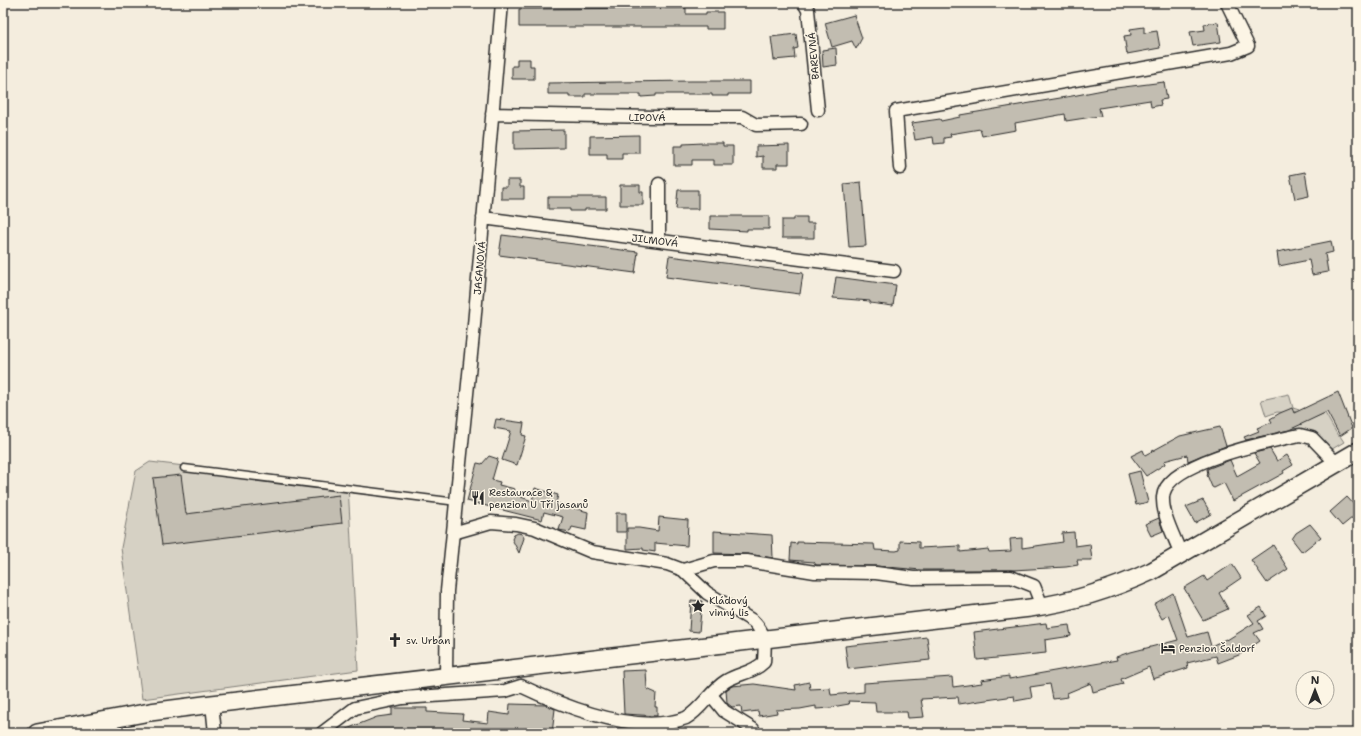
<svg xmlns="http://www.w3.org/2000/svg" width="1361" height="736" font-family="'Shantell Sans',sans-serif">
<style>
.green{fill:#d6d1c4;stroke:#807e78}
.building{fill:#c2bdb1;stroke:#2b2b2b}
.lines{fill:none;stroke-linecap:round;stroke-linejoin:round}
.lane-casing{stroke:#2b2b2b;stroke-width:9}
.street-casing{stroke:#2b2b2b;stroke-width:15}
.secondary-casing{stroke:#2b2b2b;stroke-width:20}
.lane{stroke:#fcf5e5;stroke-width:6}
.street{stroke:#fcf5e5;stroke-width:12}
.secondary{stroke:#fcf5e5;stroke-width:17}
.labels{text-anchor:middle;stroke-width:3;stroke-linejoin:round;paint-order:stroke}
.street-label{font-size:10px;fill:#2b2b2b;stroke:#fcf5e5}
.poi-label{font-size:10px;fill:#2b2b2b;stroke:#fcf5e5;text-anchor:start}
</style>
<rect width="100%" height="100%" fill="#f4edde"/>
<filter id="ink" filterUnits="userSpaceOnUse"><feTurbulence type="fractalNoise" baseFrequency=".025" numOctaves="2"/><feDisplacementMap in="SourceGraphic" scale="8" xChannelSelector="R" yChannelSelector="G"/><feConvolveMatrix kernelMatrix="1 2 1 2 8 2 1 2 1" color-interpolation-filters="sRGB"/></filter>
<g filter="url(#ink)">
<path class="green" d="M1289,394L1293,408L1299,410L1304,422L1325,413L1338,436H1340L1344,442L1327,452L1310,433L1257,442L1292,429V431L1294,430V427L1301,424L1295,411L1294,413L1277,412L1266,416L1261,400Z
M150,462L348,485L358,670L142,699L121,548L136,471Z"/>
<path class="building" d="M686,8V14H706V12H723V29H706V27H519V9Z
M854,15L862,38L856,49L852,41L832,47L825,23Z
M1218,22L1221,42L1193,46L1190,32L1205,30L1204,24Z
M1144,27V33L1157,31L1160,48L1127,54L1124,36L1131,35L1130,29Z
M796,34L798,48L794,49L795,58L774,60L771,37Z
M836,48L837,65L823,67L822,50Z
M517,59H530V66H534V79H512V66H517Z
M691,81H750V94H728V96H712V94H656V96L641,97V94H585V97H569V94H548V83Z
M1164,82L1167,99L1160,100L1161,105L1151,107L1150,100L1099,108L1101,116L1092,117L1066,121L1065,114L1032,120L1015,123L1016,130L982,136L980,129L950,134L951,137L944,138V143L934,144L933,137L915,140L912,123L940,119L941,121L960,117V115L1072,96L1108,89Z
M564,130V148L514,149V131Z
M639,135V153H622V159H607V154H590V136Z
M703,143H723V146H733V165H714V160H692V165H674V146H683V144Z
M789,145V164H777V168H763V156L756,157V146Z
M1305,172L1309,196L1295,199L1290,175Z
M507,180H520V187H524V199H501V187H507Z
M861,182L866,246L849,247L844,184Z
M620,185H640V192H643V205H620Z
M678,190H698V209H676Z
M548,197H606V209H585V211H570V209H548Z
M710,216H769V229H747V231L710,229Z
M794,217H807V223H814V238H782V220H794Z
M502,235L638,252L635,273L499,255Z
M1331,241L1333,252L1325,254L1328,272L1312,275L1309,260L1279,266L1277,252Z
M669,256L803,273L800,294L666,277Z
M836,277L896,285L893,306L870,303V301L833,298Z
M1338,392L1352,428L1340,436L1327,412L1289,430L1246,440L1244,437L1259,431L1257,428L1272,422L1270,419L1280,413L1292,408L1294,413Z
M496,419L524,423L522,435L526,436L517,465L502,460L511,431L494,428Z
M1220,427L1226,446L1188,461L1187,455L1164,461L1165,464L1146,476L1131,456L1143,450L1145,455L1180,436Z
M1270,449L1277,461L1287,455L1293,465L1283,471L1284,473L1233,501L1224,483L1214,488L1212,487L1207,475L1208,474L1207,469L1230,460L1237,476L1260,463L1254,453Z
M489,456L498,459L492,480L500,482L499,485L515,489L513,494L532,501L535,488L558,495L556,503L588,512L586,530L572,527L570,532L559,530L563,517L544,512L542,520L467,501L477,463L482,464Z
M1140,471L1148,502L1136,505L1128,474Z
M181,475L186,514L339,495L342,523L162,545L153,478Z
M1347,497L1358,509V513L1342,526L1330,512Z
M1203,500L1211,514L1195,523L1186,507Z
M616,513H626V532H616Z
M659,517L688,520L687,546L655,543V552L643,550V548L627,549V528H639L658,531Z
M1159,518L1163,531L1151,536L1145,524Z
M1310,524L1321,537L1302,552L1292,539L1296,533Z
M714,531L772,535L773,558L747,554L714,553Z
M1074,532L1075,546L1090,544L1092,560H1077L1078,565L1066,567L1013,570H921L876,566L816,565L814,562L790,560L791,543L797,544V542L874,544L875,550L896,551L900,550V541L919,542V548L960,546V552L988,549L989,552L1011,551L1010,539L1022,538V548L1063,542L1062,533Z
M518,533L522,534L524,538L519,553L512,539L514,535Z
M1273,545L1288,569L1267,583L1251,560Z
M1232,564L1241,578L1219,593L1228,609L1203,620L1184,588L1204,576L1207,581Z
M1173,593L1188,637L1207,632L1211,646L1226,639L1227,640L1254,623L1248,615L1261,607L1266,616L1258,621L1263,629L1254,633L1260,641L1239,655L1218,663L1216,656L1187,663L1188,668L1153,679L1149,667L1121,679L1123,684L1093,692L1091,683L1067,693L1068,697L1053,699L1050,684L1030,687L1032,698L1015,701L1014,696L959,704L958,697L921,699L924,717L908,718L907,712H876L875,702L848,701L849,704L832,707V708L816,709V706L800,709L776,710L777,713L759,716L758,711L742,713L741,706L732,707L727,703L726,690L732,686L754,684L796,690L795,685L809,682L810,689L830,688L831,695L864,692V683L952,677L953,687L982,683L981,680L1009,676V679L1117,660L1116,657L1127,653L1178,640L1169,615L1162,619L1154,604Z
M691,600L702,601L699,632L689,631Z
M1046,623L1047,628L1069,625L1071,636L1045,640L1046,653L977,660L974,632Z
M927,637L930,660L848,669L845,646Z
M646,670L647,689L656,693L655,707H657V716L624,714L622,671Z
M510,704L546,705L555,709L552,733L339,732L377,717L392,715V708H427V712L463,714L462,720L488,723L489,712L509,715Z"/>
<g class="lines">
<defs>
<path id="lane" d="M184,468L457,502"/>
<path id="street" d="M804,3L808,10L818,110
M492,114L656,117H742L756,125L801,124
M900,168L896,111L1231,53L1248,46L1227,3
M659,184V240
M483,218L894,271
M453,533L491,522L516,524L535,528L592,552L667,564L683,570L707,593L753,621C767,635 765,644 764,662C753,673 739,673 726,681C711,690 702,709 686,718C637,736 567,708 521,686
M1181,555C1175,537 1162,516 1163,497C1165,462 1272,441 1300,435L1312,438L1337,464
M683,570L714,561H747L815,572L876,573L913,578L1011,577L1034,586L1042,606
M446,676L447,591L474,325L502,3
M711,695L724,711L753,729L754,733
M212,704L215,733
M322,733L355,708L403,698L505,691L521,686"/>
<path id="secondary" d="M37,733L150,712L212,704L1030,608C1073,602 1113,589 1152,571L1358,451"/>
</defs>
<use href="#lane" class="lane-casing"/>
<use href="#street" class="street-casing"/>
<use href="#secondary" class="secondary-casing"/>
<use href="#lane" class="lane"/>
<use href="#street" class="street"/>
<use href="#secondary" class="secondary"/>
</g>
</g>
<defs>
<symbol id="restaurant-bare" viewBox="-9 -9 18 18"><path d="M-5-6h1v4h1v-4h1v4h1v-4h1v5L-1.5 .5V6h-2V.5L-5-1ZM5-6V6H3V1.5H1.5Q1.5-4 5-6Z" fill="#2b2b2b" stroke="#fcf5e5" stroke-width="2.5" paint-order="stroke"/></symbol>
<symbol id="sight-bare" viewBox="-9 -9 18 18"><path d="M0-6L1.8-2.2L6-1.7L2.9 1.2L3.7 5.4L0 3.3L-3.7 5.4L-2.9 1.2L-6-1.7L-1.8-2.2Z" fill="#2b2b2b" stroke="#fcf5e5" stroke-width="2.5" paint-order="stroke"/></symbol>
<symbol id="church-bare" viewBox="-9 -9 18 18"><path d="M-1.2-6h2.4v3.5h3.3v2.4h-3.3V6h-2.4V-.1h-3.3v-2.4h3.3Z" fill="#2b2b2b" stroke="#fcf5e5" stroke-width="2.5" paint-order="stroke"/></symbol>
<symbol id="hotel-bare" viewBox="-9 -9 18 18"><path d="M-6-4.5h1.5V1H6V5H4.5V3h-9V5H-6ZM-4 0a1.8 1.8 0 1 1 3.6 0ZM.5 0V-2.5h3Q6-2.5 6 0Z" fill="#2b2b2b" stroke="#fcf5e5" stroke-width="2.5" paint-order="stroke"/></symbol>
</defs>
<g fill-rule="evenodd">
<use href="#restaurant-bare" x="468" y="488" width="20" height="20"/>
<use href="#sight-bare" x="688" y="596" width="20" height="20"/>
<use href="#church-bare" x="385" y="630" width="20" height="20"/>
<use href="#hotel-bare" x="1158" y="638" width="20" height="20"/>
</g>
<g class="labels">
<g class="street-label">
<text transform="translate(813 56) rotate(-95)" y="4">BAREVNÁ</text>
<text x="647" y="121">LIPOVÁ</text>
<text transform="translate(655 240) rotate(7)" y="4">JILMOVÁ</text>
<text transform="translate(479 268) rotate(-85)" y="4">JASANOVÁ</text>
</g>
<g class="poi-label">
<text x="489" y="496">Restaurace &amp;<tspan x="489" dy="12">penzion U Tří jasanů</tspan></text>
<text x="709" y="604">Kládový<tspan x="709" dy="12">vinný lis</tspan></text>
<text x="406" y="644">sv. Urban</text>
<text x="1179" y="652">Penzion Šaldorf</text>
</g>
</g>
<rect width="1361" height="736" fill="none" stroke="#fcf5e5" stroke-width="16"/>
<rect x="8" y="8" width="1345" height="720" fill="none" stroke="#2b2b2b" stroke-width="1.5" filter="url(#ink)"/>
<g transform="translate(1315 690)"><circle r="19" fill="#fcf5e5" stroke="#a8a49b"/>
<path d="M0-3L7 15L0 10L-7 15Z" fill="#2b2b2b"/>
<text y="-6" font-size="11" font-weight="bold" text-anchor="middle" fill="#2b2b2b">N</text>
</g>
</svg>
